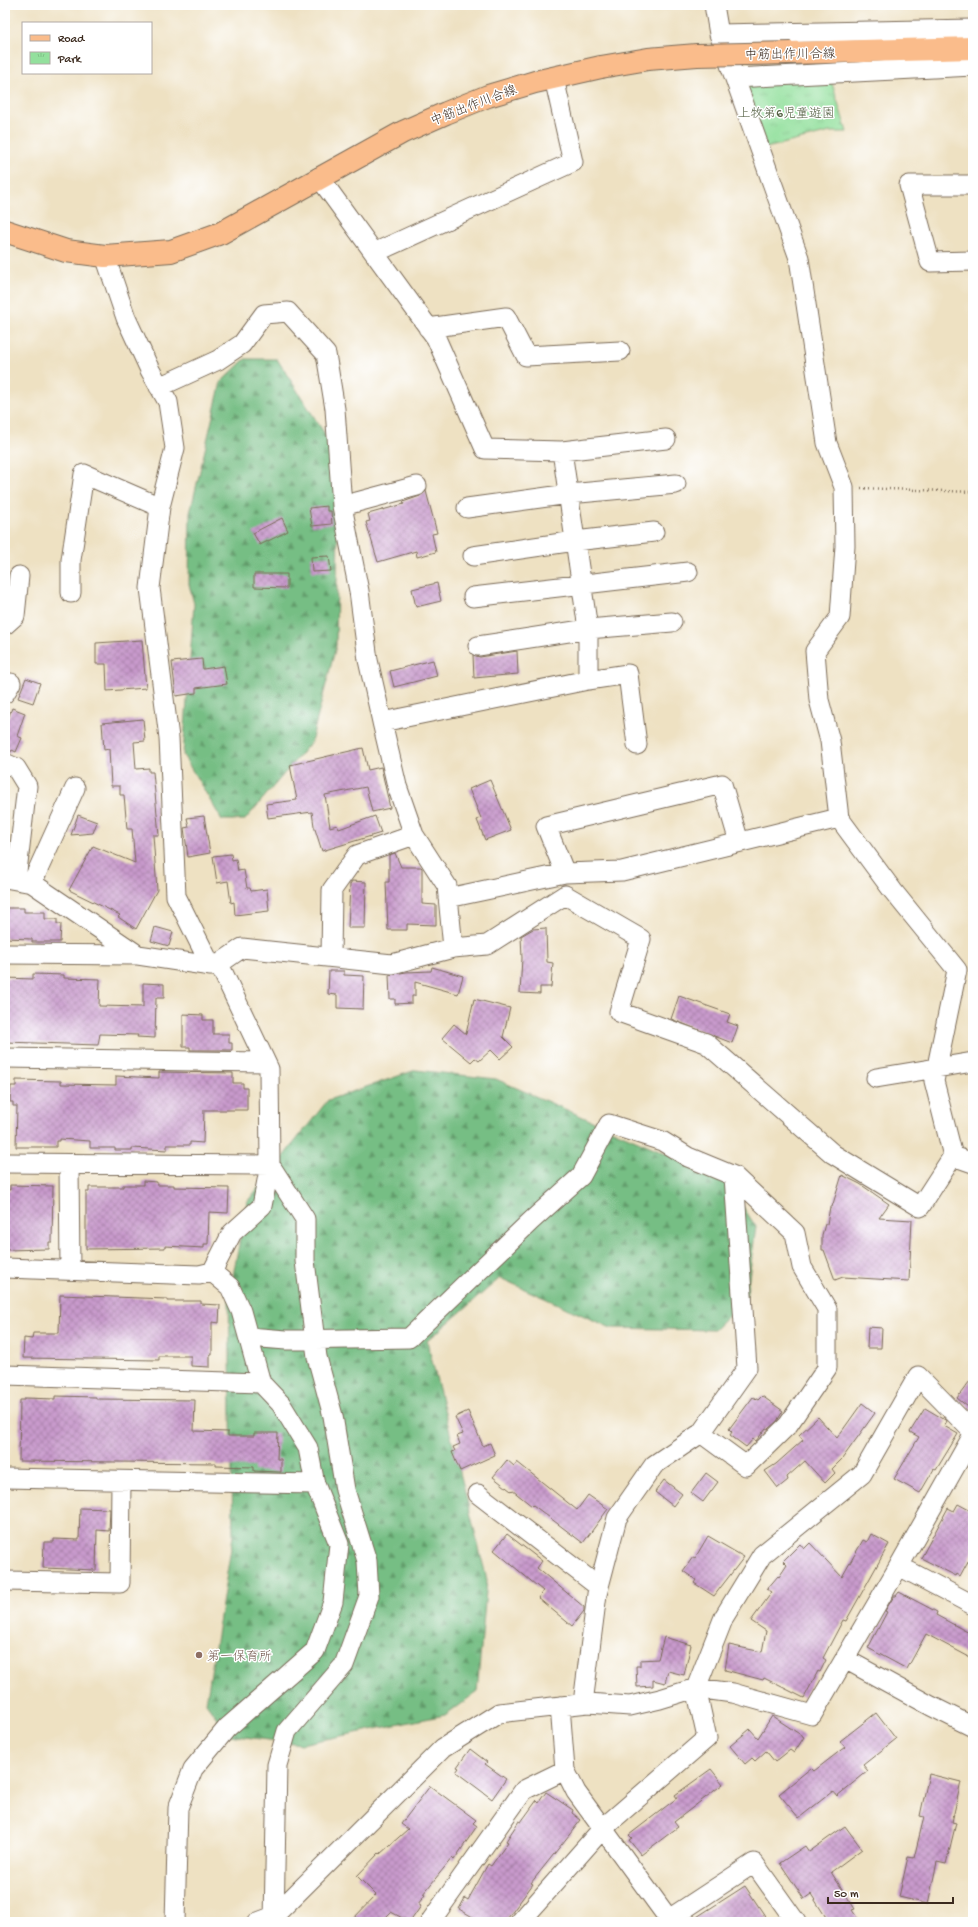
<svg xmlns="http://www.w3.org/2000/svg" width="978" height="1927" font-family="'Gochi Hand','Klee One',sans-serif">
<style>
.forest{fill:url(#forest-firs);stroke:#587451}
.park{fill:url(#park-tufts);stroke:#67855e}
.building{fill:url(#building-cross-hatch)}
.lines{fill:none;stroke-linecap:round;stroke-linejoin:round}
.minor-casing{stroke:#7a6a57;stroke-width:21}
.major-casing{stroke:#7a6a57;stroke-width:24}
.path{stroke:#7a6a57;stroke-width:2.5;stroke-dasharray:1 3;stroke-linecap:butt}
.minor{stroke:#fff;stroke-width:19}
.major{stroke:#fabc8b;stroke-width:22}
.major-bridge-casing{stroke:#7a6a57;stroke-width:24;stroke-linecap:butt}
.major-bridge{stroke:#fabc8b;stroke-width:22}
.education-dot{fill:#8d6e63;stroke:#fff;stroke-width:1.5}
.labels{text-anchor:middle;stroke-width:3;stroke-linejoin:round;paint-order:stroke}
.street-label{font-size:13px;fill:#3b2a1e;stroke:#fff}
.park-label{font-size:13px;fill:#556144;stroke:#fff}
.education-label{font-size:13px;fill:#785e54;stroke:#fff;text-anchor:start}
</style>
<defs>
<pattern id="forest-firs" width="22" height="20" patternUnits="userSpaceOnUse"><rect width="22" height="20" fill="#76be84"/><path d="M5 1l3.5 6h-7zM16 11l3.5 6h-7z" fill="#629b6b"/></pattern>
<pattern id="park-tufts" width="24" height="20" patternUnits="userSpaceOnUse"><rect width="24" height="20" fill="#93e09d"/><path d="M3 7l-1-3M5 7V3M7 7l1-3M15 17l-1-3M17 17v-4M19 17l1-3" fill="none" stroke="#80c087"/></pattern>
<pattern id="building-cross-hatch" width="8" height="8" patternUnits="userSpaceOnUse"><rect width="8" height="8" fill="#c89acc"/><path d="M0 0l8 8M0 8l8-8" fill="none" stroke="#a47ea5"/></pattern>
</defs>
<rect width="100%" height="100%" fill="#fff"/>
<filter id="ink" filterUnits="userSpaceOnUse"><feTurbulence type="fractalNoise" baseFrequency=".025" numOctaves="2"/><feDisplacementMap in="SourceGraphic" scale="8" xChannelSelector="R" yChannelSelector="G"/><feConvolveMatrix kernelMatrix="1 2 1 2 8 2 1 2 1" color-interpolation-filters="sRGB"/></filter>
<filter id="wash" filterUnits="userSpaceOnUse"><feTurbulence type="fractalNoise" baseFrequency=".012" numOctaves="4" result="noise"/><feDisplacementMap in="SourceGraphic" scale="16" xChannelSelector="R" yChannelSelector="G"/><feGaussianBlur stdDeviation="0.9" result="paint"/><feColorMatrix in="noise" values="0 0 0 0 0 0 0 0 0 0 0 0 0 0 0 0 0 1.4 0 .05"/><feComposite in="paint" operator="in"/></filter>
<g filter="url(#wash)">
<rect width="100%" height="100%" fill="#eee1c2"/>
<path class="forest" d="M245,359H277L339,456L336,646L311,742L245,820H222L183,755L194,604L189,584L190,513L221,382Z
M416,1070L496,1079L725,1179L756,1227L746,1299L714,1330L611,1328L500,1278L427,1341L487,1580L477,1692L445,1715L301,1744L229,1735L206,1703L233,1536L229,1297L247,1202L328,1100Z"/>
<path class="park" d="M831,80L847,132H830L766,148L744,84Z"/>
<g id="blocks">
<path class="building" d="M426,491L437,533L432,534L436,552L417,557L416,551L378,562L366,522L370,521L368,514L404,504L403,502L420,496Z
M327,506V511H331L332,524L312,526L309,508Z
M282,518L288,531L260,545L253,533Z
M329,556L331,571L312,572L311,557Z
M254,574H287V588L254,587Z
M437,583L441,601L416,607L412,589Z
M142,640L146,688L107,691L106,664H96V643Z
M517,651L518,674L474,678L473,655L480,657Z
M202,659L203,669L224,666L227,684L196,688V693L176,696L172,662Z
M433,660L437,676L394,687L390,671Z
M26,678L40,683L33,703L18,698Z
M12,708L25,713L17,736L22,738L16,752L12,750L10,753L5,752V717L8,718Z
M143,719L145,741L134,742L136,769L149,768V772H153L159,835H153L157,890L136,929L118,917L120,915L69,890L93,846L135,863L132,829H127L124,795H120V786H111L109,749L104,750L102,723Z
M363,748L368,770L381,767L390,808L372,812L366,787L325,795L330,827L337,825L339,829L375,816L381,833L322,851L314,826L312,812L268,818L266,804L297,800L290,765Z
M490,780L511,830L485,840L477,820L481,818L469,789Z
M78,815L97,822L93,833L71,835Z
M204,816L210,853L188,857L184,828L189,827L187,818Z
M395,853L401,867H421L422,868V904L436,905V925L407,924V930H388L386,882H389V855Z
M231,854L232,860L236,859L238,871L244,870L247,888H250L251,891L267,889L269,911L235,915L234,902L231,903L228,881L217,883L213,856Z
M352,881L366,882L365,928H348L350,884Z
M5,908H24V912H45V919H57V924H61L60,942H32V939L5,938Z
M155,927L173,932L169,946L151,941Z
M546,928L547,962L553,963L551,987H540V994L520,993L522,958L521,936L533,929Z
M432,967L463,976L458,994L415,982V996H412V1003L395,1004V999H390L389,975L406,972L431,971Z
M329,971H344V975L364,976L363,1009L337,1008V995L328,994Z
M33,974L64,975V978L100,979L99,1006L143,1007V983L164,984V998H156L155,1038L137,1037L138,1035L100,1034L98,1045L5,1042V978L33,979Z
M679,996L730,1014L727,1022L738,1026L732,1043L671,1019Z
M474,999L510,1008L503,1037L513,1047L500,1059L491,1050L479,1061L475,1058L471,1062L442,1038L454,1024L466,1034Z
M183,1014L203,1015V1020H213V1034H229V1043H232V1050H190V1047H183Z
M159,1072L233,1073V1083H243V1088H247V1110H204L203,1143L190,1142V1145H167V1150L132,1148V1150H115V1148H90V1141L60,1139V1141H56V1147H16L17,1106H13V1102H10L11,1086H16V1080L61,1081V1084L116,1085V1076L159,1078Z
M842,1175L860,1184L889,1204L879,1218L912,1220L909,1281L843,1277L835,1280L824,1250H822V1235L825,1224H827L830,1207H832Z
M143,1181L157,1182V1185H174V1187L229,1188L228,1213L209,1212L208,1244H204V1248L165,1246V1248L86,1249V1192H89V1187H123V1185H143Z
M10,1185L53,1186L52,1242H49V1249L5,1250V1189L10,1190Z
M60,1295L167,1299V1301H201V1304L220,1305L219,1323L212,1322V1355H210V1367L191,1366V1356H159V1360L23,1358L24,1338L32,1339L33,1333H59Z
M868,1327L882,1328L881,1348H867Z
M973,1377V1411L957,1398Z
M55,1396L96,1397V1399L195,1400L194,1431L228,1432V1436H254V1433H278L277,1459H281V1472L254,1471V1467L216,1466V1463L19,1461L20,1400H25V1398L55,1399Z
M762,1396L783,1411L777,1421L768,1429L766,1428L756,1441L753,1439L746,1447L730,1435L732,1432L729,1429L753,1397L758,1400Z
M862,1403L875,1413L842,1459L832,1469L835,1473L825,1483L805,1461L787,1477L788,1480L778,1488L765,1471L776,1464L803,1440L799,1435L818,1417L837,1438Z
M925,1408L947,1421L944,1426L958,1434L936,1470L934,1469L920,1493L894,1479L919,1437L910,1432Z
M468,1411L483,1446L490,1443L495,1455L460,1471L452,1452L455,1451L453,1447L460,1444L457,1436L463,1434L455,1417Z
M507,1460L514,1466L517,1462L577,1510L588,1495L608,1509L583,1543L533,1505L532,1506L512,1490L511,1491L493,1477Z
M706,1473L718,1482L703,1502L691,1493Z
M664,1480L682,1494L673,1506L655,1492Z
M958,1504L973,1512V1552L960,1576L957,1574L956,1576L921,1558L948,1508L954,1511Z
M80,1508L110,1509L109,1531L97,1530L96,1570L43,1568L44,1542H54V1539L79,1540Z
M507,1534L542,1561L537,1568L584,1607V1611L572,1626L538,1598L543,1591L494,1550Z
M871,1534L889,1544L846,1621L843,1620L823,1658L826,1660L820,1672L818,1671L804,1698L764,1678L763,1680L725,1670L729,1645L762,1652L766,1631L751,1621L772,1592L767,1589L778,1576L779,1577L787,1565L783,1561L800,1544L804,1549L810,1543L842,1577L863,1540L867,1542Z
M708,1536L744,1557L714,1596L694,1583L696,1580L683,1571L693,1557L695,1558Z
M899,1592L937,1612L936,1615L973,1635V1659L926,1634L907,1669L868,1648L887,1612L885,1611L894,1596H896Z
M664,1637L691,1645L684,1675L668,1671L665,1683L653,1680V1686L637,1687L636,1666H640V1660L658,1659Z
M876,1713L896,1739L863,1765L868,1771L837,1796L833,1791L799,1818L779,1794L811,1768L814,1771L845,1747L840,1741Z
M772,1716L804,1737L794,1753L790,1750L775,1762L766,1751L755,1761L752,1758L745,1764L730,1746L750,1729L758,1738Z
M470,1749L487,1762L485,1764L506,1779L492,1799L456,1772L459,1768L457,1767Z
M711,1769L723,1784L674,1822L678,1827L641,1855L629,1840L632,1838L629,1835L677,1798L675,1795Z
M929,1774L961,1782L952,1822L956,1823L946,1864L937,1862L928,1904L899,1897L908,1857L914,1858L924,1817L920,1816Z
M430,1786L476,1820L473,1823L477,1826L454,1860L452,1858L423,1894L425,1895L418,1904L421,1906L410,1922L391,1912L381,1922H350L376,1895L357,1876L379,1853L380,1854L408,1829L401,1824Z
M546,1792L573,1810L572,1813L581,1820L531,1883L533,1884L505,1922H481L459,1909L465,1898L468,1900L488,1864L491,1866L508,1842L506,1841L519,1821L521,1822L537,1800L539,1802Z
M845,1826L862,1849L831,1872L855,1909L852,1910L860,1922H829L811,1894L804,1899L780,1863L805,1846L809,1852Z
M745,1886L769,1922H689Z"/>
</g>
</g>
<g filter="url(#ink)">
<use href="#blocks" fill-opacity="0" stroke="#7a6a57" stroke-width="1"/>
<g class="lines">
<defs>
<path id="minor" d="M719,34L973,29
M735,78L973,66
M319,177L436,338L485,449L562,451L588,629V680L382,722L397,786L414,835L447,886L453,948
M973,185H909L930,262L973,261
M374,253L573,162L554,78
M105,256L126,318L150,370L168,402L175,448L160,507L150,588L169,738L176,896L211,966
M428,328L506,317L526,356L620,351
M159,387L218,360L242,344L264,314L288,312L326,354L335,409L342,506L359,591L368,660L382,722
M562,451L666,439
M342,506L417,486
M467,508L569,494L676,484
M473,556L575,541L654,532
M71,593V560L84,474L160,507
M473,597L688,572
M5,625L15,616L19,576
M478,646L588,629L672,622
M588,680L628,674L637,745
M5,693L11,683
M5,763L16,768L27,786L16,880
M565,873L546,826L722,784L739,842
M5,878L32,883L138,955L211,966L219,964L242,948L392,964L453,948L487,945L565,895L641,939L619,1012L706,1043L833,1154L920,1207L953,1156L934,1081L957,970L893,891L839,818L830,741L819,700L815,651L840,617L845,546L844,487L827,443L799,258L719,34L714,5
M32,883L75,788
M448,898L565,873L622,871L839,818
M5,954L138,955
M331,957L332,890L357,855L414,835
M5,1058L265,1062
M876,1078L973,1062
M953,1156L973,1163
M5,1163L270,1165
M69,1165L70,1270
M270,1165L305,1219V1261L317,1357L333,1416L345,1490L367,1561L369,1596L344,1665L287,1731L277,1765L274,1921
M5,1268L199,1275L212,1272
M212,1272L232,1233L262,1206L270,1165L269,1069L219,964
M249,1337L286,1340L409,1338L531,1221L581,1176L609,1124L662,1141L688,1157L734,1176L747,1368L701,1433L654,1465L617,1518L597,1594L583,1703
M5,1375L261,1383
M701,1433L746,1466L788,1425L827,1368V1309L802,1267L795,1233L734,1176
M5,1478L315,1484
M478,1494L599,1587
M899,1566L973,1435
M5,1581L120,1583L121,1481
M845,1659L931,1706L973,1727
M560,1706L565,1770L576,1792L671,1922
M669,1919L754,1863L796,1922
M175,1922L178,1808L193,1769L227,1728L315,1651L333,1602L339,1544L315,1484L308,1448L281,1404L261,1383L241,1311L230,1287L212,1272
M258,1922L274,1916L443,1748L499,1713L588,1703L630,1706L660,1699L696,1688L733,1693L812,1715L899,1566L973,1605
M430,1922L524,1790L565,1770
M520,1922L603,1828L707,1738L696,1688L724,1617L762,1555L862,1474L918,1376L973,1432"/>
<path id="major" d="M791,53L973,48
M5,231L66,251L105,256L171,251L221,233L403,132L446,113L488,96L535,82L601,67"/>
</defs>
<use href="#minor" class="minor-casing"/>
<use href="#major" class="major-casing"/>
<path class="path" d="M861,488L973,492"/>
<use href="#minor" class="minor"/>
<use href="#major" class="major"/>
<defs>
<path id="major-bridge" d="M601,67L648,59L697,55L791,53"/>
</defs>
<use href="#major-bridge" class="major-bridge-casing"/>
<use href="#major-bridge" class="major-bridge"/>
</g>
</g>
<circle class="education-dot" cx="199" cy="1655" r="4"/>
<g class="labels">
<g class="street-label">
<text transform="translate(790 53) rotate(-1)" y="5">中筋出作川合線</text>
<text transform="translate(473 104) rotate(-21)" y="5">中筋出作川合線</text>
</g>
<g class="park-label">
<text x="786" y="117">上牧第6児童遊園</text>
</g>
<g class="education-label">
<text x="207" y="1660">第一保育所</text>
</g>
</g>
<rect width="978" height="1927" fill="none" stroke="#fff" stroke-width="20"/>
<rect x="22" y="22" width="130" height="52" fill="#ffffff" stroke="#b1aaa5"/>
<rect x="30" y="35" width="20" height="6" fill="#fabc8b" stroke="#b1aaa5"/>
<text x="58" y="42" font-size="12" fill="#3b2a1e">Road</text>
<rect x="30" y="52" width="20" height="12" fill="url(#park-tufts)" stroke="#b1aaa5"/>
<text x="58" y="62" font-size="12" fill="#3b2a1e">Park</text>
<path d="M828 1897v6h125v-6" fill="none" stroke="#3b2a1e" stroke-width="2"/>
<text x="834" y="1897" font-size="12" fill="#3b2a1e" stroke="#ffffff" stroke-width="3" paint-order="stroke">50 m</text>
</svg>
